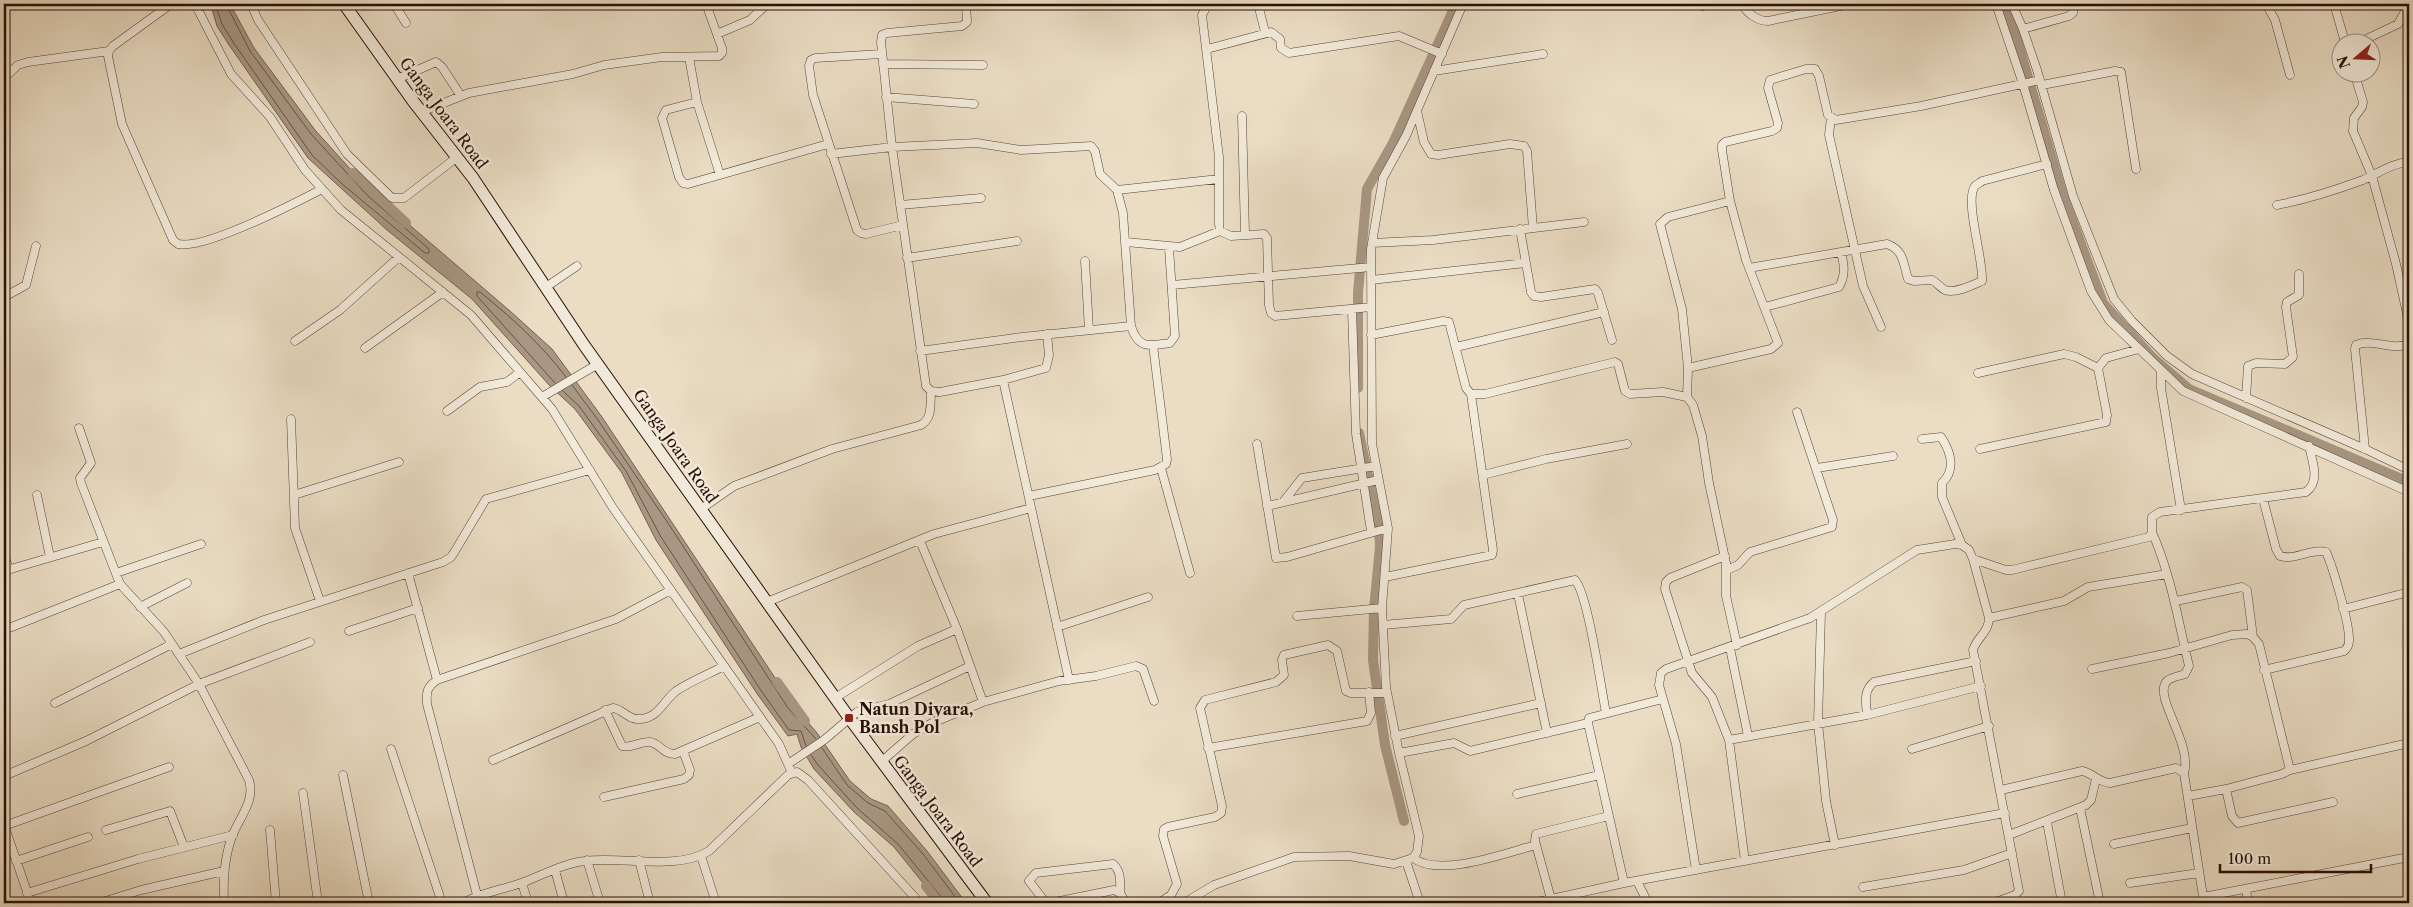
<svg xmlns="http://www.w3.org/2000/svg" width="2413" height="907" font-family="'Libre Caslon Text',serif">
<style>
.water{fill:#a89783;stroke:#756051}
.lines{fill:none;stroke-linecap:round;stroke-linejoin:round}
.shore{stroke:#685244;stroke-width:1}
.canal{stroke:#a89783;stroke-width:10}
.minor-casing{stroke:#594235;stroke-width:9}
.secondary-casing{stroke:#290e05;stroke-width:13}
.minor{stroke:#f1e9d9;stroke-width:8}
.secondary{stroke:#f1e9d9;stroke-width:11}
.poi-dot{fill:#8f2418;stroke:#f1e9d9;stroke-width:2}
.labels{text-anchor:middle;stroke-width:5;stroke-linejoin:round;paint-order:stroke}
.street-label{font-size:16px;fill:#290e05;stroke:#f1e9d9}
.poi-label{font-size:16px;font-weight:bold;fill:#290e05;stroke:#f1e9d9;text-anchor:start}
</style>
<rect width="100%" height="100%" fill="#eaddc4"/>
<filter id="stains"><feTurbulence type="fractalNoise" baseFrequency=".004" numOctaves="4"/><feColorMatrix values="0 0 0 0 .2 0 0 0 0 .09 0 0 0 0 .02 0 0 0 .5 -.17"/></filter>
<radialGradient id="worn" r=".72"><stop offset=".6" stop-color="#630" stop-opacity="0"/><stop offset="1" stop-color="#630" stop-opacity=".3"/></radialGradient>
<path class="water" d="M208,4H230L254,48L315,130L371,192L510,311L552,349L602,417L793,705L817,733L850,781L871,799L888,806L927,851L966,903H939L894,847L854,812L814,769L801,747L797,734L788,736L758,695L656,540L622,473L575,409L550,386L472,299L387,230L308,158L229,45L217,26L212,9Z"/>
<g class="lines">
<path class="shore" d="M215,4L222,24L233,42L312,155L341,183L425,253H429V249L368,196L311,134L250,51L226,4
M555,383L477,296V292H480C512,318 541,344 566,377
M572,385L598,420L668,523L788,708L816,739
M563,391L579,406L626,471L661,537L762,692L789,730L801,731L806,746
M822,748L847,785L868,803L885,811L923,854L960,903
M811,755L818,765L857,808L898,844L942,898L943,903"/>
<path class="canal" d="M2001,4L2012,23L2063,196L2103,303L2153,358L2189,389L2409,482
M353,173L406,223
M1358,388V293L1367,189L1393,143L1456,4
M1359,433L1379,528L1380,547L1374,609L1373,660L1385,745L1404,821
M777,682L805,721
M926,886L939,903"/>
<defs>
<path id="minor" d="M171,4L113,46L109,51L108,56L122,124L173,240L178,244C205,250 295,203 322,189
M195,4L231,74L270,117L305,170L341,210L471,315L552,409L613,508L779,744L792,773
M251,4L258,20L347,154L392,198H404L456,158
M394,4L406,23
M966,4L967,22L962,26L887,33L882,35L881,42L892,147L926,386L931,391L940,392L1003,380L1046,368L1049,355L1047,334
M1220,4L1207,6L1202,15L1219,157V224L1220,231L1231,236L1264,234L1267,238L1269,305L1271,313L1275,316L1371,307
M1258,4L1265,32
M1703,4V6
M1742,4C1747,13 1757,21 1768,21L1850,4
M1996,4L2023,84L2054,190L2091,291L2109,320L2183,391L2409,492
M2012,4L2023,29L2037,70L2073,196L2114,299L2132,321L2167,356L2192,374L2365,449L2409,470
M2266,4L2275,20L2290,75
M2334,4L2345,42
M197,8L208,4
M2023,29L2069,16L2073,13L2074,4
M717,34L750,20L767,4
M2360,42L2398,24L2409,4
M1207,49L1271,32L1280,39L1281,48L1289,53L1399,36L1442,54
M882,54L815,58L811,60L809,66L813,95L857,230L861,233L866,234L903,225
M689,57L697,102L720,175
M883,64L983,65
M1434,71L1543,54
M2354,72L2363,102L2362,107L2354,118L2353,131L2372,176L2396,264L2409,323
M4,78L18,65L28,62L109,51
M397,79L436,62L442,67L461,96
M2042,85L2115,71L2121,72L2136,169
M886,97L974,104
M697,102L666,110L662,118L679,177L683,183L688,184L828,144
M1417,111L1424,142L1431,154L1438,155L1510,144L1524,146L1527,151L1533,228
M421,112L469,93L573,74L604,65L662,57L719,56L722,53V48L706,4
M1242,116L1245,234
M1831,118L1829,135L1863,286L1881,327
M4,143V148
M831,154L892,147L977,143L1021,150L1091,146L1095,151L1100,174L1117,190L1123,213L1131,326C1138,349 1149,346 1170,343L1175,336L1169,248
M1117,190L1219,179
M900,205L981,198
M2277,205C2309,199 2333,191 2363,180C2379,173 2392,163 2409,162
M1520,229L1531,292L1534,296L1541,297L1595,289L1598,293L1612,340
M1126,242L1180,247L1220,231
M1372,243L1433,240L1584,222
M907,258L1017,241
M1085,261L1089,330
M1749,268L1887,244C1904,250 1903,263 1908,279L1914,281L1932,280C1937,283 1941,288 1945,290C1955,294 1973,285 1982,281C1984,261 1964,200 1975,186C1977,184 1980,183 1982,181L2047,164
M1371,280L1526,263
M1172,285L1371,267
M546,287L577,266
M4,297L26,285L36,246
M1765,307L1839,287C1846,275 1844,264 1841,252
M1352,309L1356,434L1371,531
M1371,335L1443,321L1449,322L1466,388L1471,394H1485L1615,362L1618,364L1625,391L1630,394L1663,392L1687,397L1693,405L1702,436L1709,483L1726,563V596L1737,645
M295,341L340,310L399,257
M1456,347L1604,312
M365,348L443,292
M920,351L1022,337L1131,326
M1688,368L1771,349L1778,343L1746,260L1730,201L1722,150V145L1725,142L1772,131L1777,128L1778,123L1768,88L1770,80L1806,69H1815L1819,76L1828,115L1836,120L1921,106L2040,80
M2161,372V388L2181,510
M1978,373L2064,354L2076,357L2098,368
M1003,380L1069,680
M542,397L598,364
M1687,397L1688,368L1682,309L1660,224L1668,217L1730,201
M2246,398L2248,366L2256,363L2285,364L2293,357L2286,307L2287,302L2299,295V274
M447,411L480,387L507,382L520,372
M291,419L295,528L320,601
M79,428L91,463L80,478L81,483L120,584L164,632L199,684L249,780C255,801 241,815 233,834C224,856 223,880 224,903
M1922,439L1941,437C1951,452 1956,470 1942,483V497L1962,545
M1257,444L1276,558L1287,557L1388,528
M1980,449L2106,422L2107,415L2098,368L2106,358L2139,349
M2365,449L2355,349L2356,345C2373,338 2392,351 2409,344
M1161,468L1190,573
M1817,468L1893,456
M1483,475L1546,459L1627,444
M37,495L50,557
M294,495L399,462
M1029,496L1155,470L1166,464L1167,459L1153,345
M2263,499L2276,549L2280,556C2295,561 2310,548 2326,552C2333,567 2350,625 2349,641C2349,646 2347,648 2344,651L2264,670
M1283,502L1302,478L1376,466
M1267,506L1378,480
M701,509L734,486L832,449L921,425C933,418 930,403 931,391
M2152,532C2171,575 2178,620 2189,666L2185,674C2180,676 2171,677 2167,681C2152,696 2193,743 2184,773
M920,541L957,629L983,702
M4,554L9,570
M1725,556L1670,578L1666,582L1665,589L1692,673L1712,697L1729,740L1745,861
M1973,559L2006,570H2012L2149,537L2152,532V517L2160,512L2306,492C2321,481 2312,461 2309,446
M1727,570L1738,565L1750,552L1832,527L1833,520L1797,412
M4,571L103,542
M116,573L201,544
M408,573L437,680
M1385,577L1492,555L1493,550L1471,394
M1518,594L1547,733
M2176,601L2242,587L2247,590L2253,637
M767,602L934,534L1031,508
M140,607L187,583
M2343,609L2409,592
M1821,613L1818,723L1826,801L1835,845
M1297,616L1382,608
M1989,618L2064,601L2088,587L2167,574
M1383,625L1451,619L1464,605L1575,580C1588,594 1601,688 1606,713
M1057,627L1148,597
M4,630L120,584
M349,631L418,608
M1730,648L1748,736
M179,654L264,620L443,562L451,557L455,551L486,499L590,470
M2092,669L2169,653L2232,635L2247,634L2253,637L2259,644L2290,770
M835,698L918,646L957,629
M55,703L172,644
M605,710L622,746C631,749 640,741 650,742C660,743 662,754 675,754L760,717
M1867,715C1866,702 1863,691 1874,682L1976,661
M1395,736L1541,703
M1729,740L1867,715L1981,686
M1208,748L1367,721L1371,713L1369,692
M391,749L442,903
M1912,749L1989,726
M1399,753L1454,743L1470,751L1588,723
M493,760L613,708C622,709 628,719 637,719C658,720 663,701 676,691C691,681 709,674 724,666
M881,762L913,734L932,723L983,702L1059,681L1096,676L1136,666L1143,669L1154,701
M788,764L824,740L857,712L889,704L970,666
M343,775L369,903
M4,776L86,741L199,684L310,642
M2226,789L2232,816L2238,823L2333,802
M2001,790L2082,771C2093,773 2098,782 2110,783L2176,768L2184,773L2204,903
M303,793L318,903
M1517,794L1600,775
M2188,796L2226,789L2282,774L2290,770L2409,743
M604,797L684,779L689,775L690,770L683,751
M2080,808L2100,903
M2047,822L2062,903
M4,825L31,903
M4,826L169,767
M106,830L170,811L184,847
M270,830L276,903
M2009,835L2086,805L2091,800L2096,779
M2114,844L2192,828
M701,856L716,903
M1413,858C1440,878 1505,853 1536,845
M587,860L600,903
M639,860L650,903
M16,861L88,837
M1406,861L1420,903
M555,870L564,903
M1696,870L1676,744L1659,685L1661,673L1666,669L1810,618L1917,550L1955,544L1962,545L1969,550L1973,559L1989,618C1989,632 1977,637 1973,650L2019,891L2015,895L1993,903
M1637,881L1648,903
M522,883L528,903
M1624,883L1588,723L1589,718L1663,699
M2130,883L2199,873
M1863,887L1964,870L2012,853
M2246,889L2248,903
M27,893L138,859L233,835
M477,895L427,704C426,692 427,687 437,680L616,619L671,590
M2203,897L2409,857
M1551,899L1535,841L1536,834L1609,816
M99,903L141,890L224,871
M463,903C482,892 503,890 524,882C543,875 564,863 585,861C623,856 676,871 709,851L788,775L797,772L808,780L920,903
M1046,903L1029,881L1036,873L1113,864C1122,872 1120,882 1120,893
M1050,903L1114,890L1120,893L1126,903
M1159,903L1171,895L1177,884L1163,836L1164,829L1168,827L1215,817L1221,813L1222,806L1200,708L1205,700L1276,682L1284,675L1282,660L1284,655L1328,645L1337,651L1346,691L1351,693H1387
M1184,903L1214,885L1294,857L1349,856L1394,864L1413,858L1417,852L1419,836L1399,753L1386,687L1382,608L1388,528L1372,444L1371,249L1383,178L1406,136L1463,4
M1533,903L1624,883L2005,813"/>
<path id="secondary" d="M344,4L413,101L473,178L584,345L850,719L987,903"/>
</defs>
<use href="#minor" class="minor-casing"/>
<use href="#secondary" class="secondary-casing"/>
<use href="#minor" class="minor"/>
<use href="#secondary" class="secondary"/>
</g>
<rect class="poi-dot" x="844" y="713" width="10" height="10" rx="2.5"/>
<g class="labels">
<g class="street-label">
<text transform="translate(444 113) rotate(53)" y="6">Ganga Joara Road</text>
<text transform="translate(676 446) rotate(55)" y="6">Ganga Joara Road</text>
<text transform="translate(938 811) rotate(53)" y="6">Ganga Joara Road</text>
</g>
<g class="poi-label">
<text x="859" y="715">Natun Diyara,<tspan x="859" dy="18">Bansh Pol</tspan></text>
</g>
</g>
<rect width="2413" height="907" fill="none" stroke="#eaddc4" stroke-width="20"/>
<rect x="5" y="5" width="2403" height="897" fill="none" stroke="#290e05" stroke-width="2.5"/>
<rect x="10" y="10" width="2393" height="887" fill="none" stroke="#290e05"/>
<g transform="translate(2356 58) rotate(251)"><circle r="24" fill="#f1e9d9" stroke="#a19184"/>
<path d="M0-4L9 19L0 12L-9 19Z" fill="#8f2418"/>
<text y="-8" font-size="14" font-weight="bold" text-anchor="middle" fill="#290e05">N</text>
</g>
<path d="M2220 864v8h151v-8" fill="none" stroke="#290e05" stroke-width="2.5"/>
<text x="2228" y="864" font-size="15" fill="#290e05" stroke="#f1e9d9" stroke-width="4" paint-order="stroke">100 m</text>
<rect width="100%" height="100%" filter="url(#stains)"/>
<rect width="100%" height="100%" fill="url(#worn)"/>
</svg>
